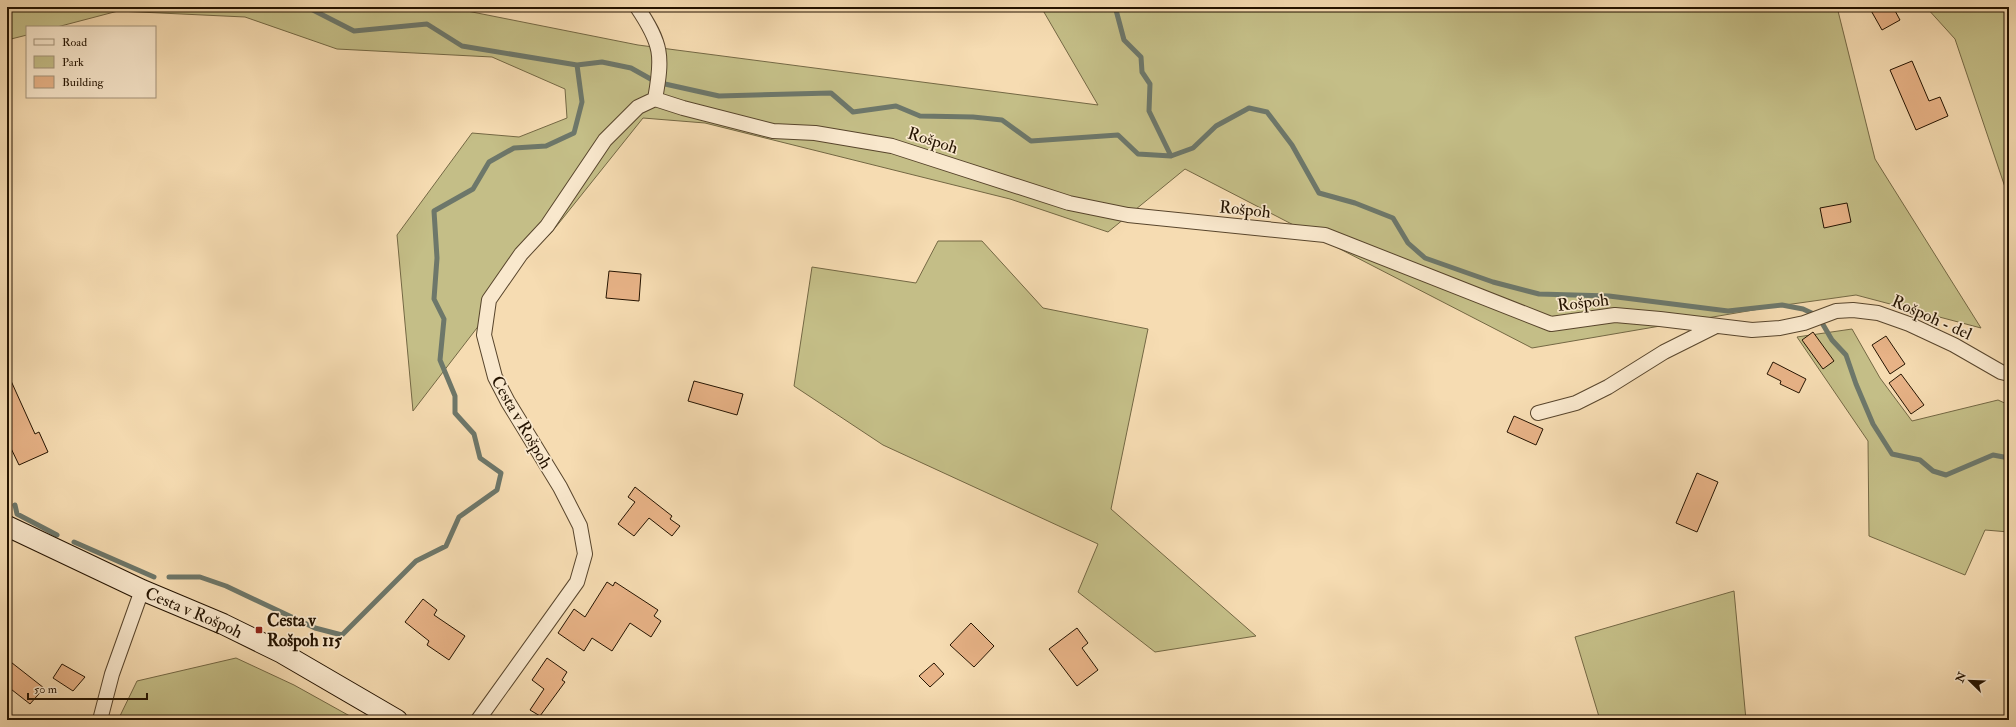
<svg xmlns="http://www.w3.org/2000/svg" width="2016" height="727" font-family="'IM FELL Double Pica',serif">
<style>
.green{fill:#c4be87;stroke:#746844}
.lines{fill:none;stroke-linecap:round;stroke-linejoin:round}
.stream{stroke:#6d776a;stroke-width:5}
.building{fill:#e8b387;stroke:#241300}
.street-casing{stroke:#58452c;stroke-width:16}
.secondary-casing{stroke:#241300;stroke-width:22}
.street{stroke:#f9e8cd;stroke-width:14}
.secondary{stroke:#f9e8cd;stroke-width:20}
.poi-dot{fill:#8f2418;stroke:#f9e8cd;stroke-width:1.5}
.labels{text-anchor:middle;stroke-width:3.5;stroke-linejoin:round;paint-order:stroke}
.street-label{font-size:17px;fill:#241300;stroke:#f9e8cd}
.poi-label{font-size:17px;font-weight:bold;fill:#241300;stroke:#f9e8cd;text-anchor:start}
</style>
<rect width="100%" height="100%" fill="#f6dcb2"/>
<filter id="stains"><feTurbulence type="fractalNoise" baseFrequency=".005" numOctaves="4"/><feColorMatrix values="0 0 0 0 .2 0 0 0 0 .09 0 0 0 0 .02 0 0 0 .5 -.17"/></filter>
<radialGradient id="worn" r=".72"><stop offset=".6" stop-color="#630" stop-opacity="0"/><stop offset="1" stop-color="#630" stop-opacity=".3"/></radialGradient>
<path class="green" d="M7,7H447L638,45L1098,105L1041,7H1839L1838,11L1875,159L1981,328L1856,295L1771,307L1532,348L1185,169L1108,232L1010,199L705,123L643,118L551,233L525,259L480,324L413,411L397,235L472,133L519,137L567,118L565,89L492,57L337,49L245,17L118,11L57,27H27V35L7,40Z
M1926,7H2009V199L1955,39Z
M938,241H982L1043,308L1148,329L1111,509L1256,636L1155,652L1078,592L1098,544L883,445L794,386L812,267L916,283Z
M1852,329L1880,378L1912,421L1998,400L2009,405V532L1985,530L1965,575L1869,536L1868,441L1797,337Z
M1734,591L1746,720H1600L1575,637Z
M236,658L294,685L357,720H118L137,681Z"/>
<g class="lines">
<path class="stream" d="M307,7L354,31L427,24L462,46L577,65L602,62L631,68L656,82L719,96L831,93L853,112L896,106L920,116L973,117L1002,120L1031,141L1118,135L1138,154L1171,156L1193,148L1216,126L1249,108L1267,112L1292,145L1319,193L1355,203L1393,218L1408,243L1425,258L1493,282L1539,294L1609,296L1728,311L1782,305L1803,309L1818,316L1832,340L1846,355L1856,384L1873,424L1892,454L1920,460L1933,471L1946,475L1993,455L2009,458
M1112,7L1116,10L1124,40L1141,57L1142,72L1150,84L1149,111L1171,156
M15,505L17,514L57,535
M74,542L154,577
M169,577H200L226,586L315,628L342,635L416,561L446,546L459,517L497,490L501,473L480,458L474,434L455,413V396L440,360L444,319L434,299L437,258L434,211L473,189L489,162L514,148L546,146L574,133L582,102L577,65"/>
</g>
<path class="building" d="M1869,7H1893L1900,20L1882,30Z
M1912,61L1929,101L1940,97L1948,116L1916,130L1890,70Z
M1847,203L1851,222L1824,228L1820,208Z
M609,271L641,274L639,301L606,298Z
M1813,332L1834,361L1823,369L1802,340Z
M1886,336L1905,364L1890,374L1872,345Z
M1773,362L1806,379L1799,393L1780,384L1781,381L1767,374Z
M7,372L35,434L39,432L48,452L19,465L7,440Z
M1901,374L1924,405L1911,414L1889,383Z
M694,381L743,394L737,415L688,401Z
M1514,416L1543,429L1536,445L1507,432Z
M1697,473L1718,482L1697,532L1676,523Z
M635,487L672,516L670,519L680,526L672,536L649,518L634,536L618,524L635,502L628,497Z
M607,582L613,586L615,582L658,610L654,616L661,621L651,637L630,623L612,651L592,638L584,651L558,633L574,609L585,617Z
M423,599L437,610L434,615L465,636L449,660L427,645L429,641L405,622Z
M971,623L994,646L974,667L950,645Z
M1077,628L1088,643L1082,648L1098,670L1077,686L1049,649Z
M547,658L567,672L562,680L565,682L540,716L530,710L544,689L532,680Z
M7,659L44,688L30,704L7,686Z
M934,663L944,674L930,687L919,676Z
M62,664L85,677L73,691L53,678Z"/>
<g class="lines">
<defs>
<path id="street" d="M637,7C662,44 663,56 655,99
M655,99L683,108L773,131L815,133L892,146L1069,203L1128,215L1325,235L1551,324L1615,315L1660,319L1752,330L1780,328L1804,323L1836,311L1853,310L1878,313L1909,324L1954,345L2001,372L2009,374
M1538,413L1576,403L1608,387L1664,352L1714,327
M100,720L112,674L142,590
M478,720L577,582L585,554L580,526L560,487L508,402L495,377L484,335L489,300L521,254L547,226L605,140L638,107L655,99"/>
<g id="secondary">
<path id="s1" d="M7,526L142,590L223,624L282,653L397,720"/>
</g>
</defs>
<use href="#street" class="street-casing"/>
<use href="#secondary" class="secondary-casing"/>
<use href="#street" class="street"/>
<use href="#secondary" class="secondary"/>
</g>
<rect class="poi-dot" x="255" y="626" width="8" height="8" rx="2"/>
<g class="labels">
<g class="street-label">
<text transform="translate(933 140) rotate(18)" y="6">Rošpoh</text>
<text transform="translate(1245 209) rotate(6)" y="6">Rošpoh</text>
<text transform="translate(1583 302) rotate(-7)" y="6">Rošpoh</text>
<text transform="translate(1932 317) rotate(24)" y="6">Rošpoh - del</text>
<text transform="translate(522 422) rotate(60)" y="6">Cesta v Rošpoh</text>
<text dy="6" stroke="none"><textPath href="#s1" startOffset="206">Cesta v Rošpoh</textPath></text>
</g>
<g class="poi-label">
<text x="267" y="626">Cesta v<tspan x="267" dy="20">Rošpoh 115</tspan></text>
</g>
</g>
<rect width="2016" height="727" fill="none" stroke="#f6dcb2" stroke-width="24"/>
<rect x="8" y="8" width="2000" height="711" fill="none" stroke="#241300" stroke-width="2"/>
<rect x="12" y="12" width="1992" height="703" fill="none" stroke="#241300"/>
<rect x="26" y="26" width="130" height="72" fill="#f9e8cd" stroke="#a4937b"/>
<rect x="34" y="39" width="20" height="6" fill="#f9e8cd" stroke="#a4937b"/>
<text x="62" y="46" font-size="12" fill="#241300">Road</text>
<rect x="34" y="56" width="20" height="12" fill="#c4be87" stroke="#a4937b"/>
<text x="62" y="66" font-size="12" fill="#241300">Park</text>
<rect x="34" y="76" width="20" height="12" fill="#e8b387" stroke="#a4937b"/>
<text x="62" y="86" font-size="12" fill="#241300">Building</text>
<g transform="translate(1970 681) rotate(293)" stroke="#f9e8cd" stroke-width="3" paint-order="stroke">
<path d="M0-3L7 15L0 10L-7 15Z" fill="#241300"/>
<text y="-6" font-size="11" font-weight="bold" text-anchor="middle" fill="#241300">N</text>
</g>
<path d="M28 693v6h119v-6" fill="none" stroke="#241300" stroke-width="2"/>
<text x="34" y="693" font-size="12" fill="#241300" stroke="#f9e8cd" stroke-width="3" paint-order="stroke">50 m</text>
<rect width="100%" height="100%" filter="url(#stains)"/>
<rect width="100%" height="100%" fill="url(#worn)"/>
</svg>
